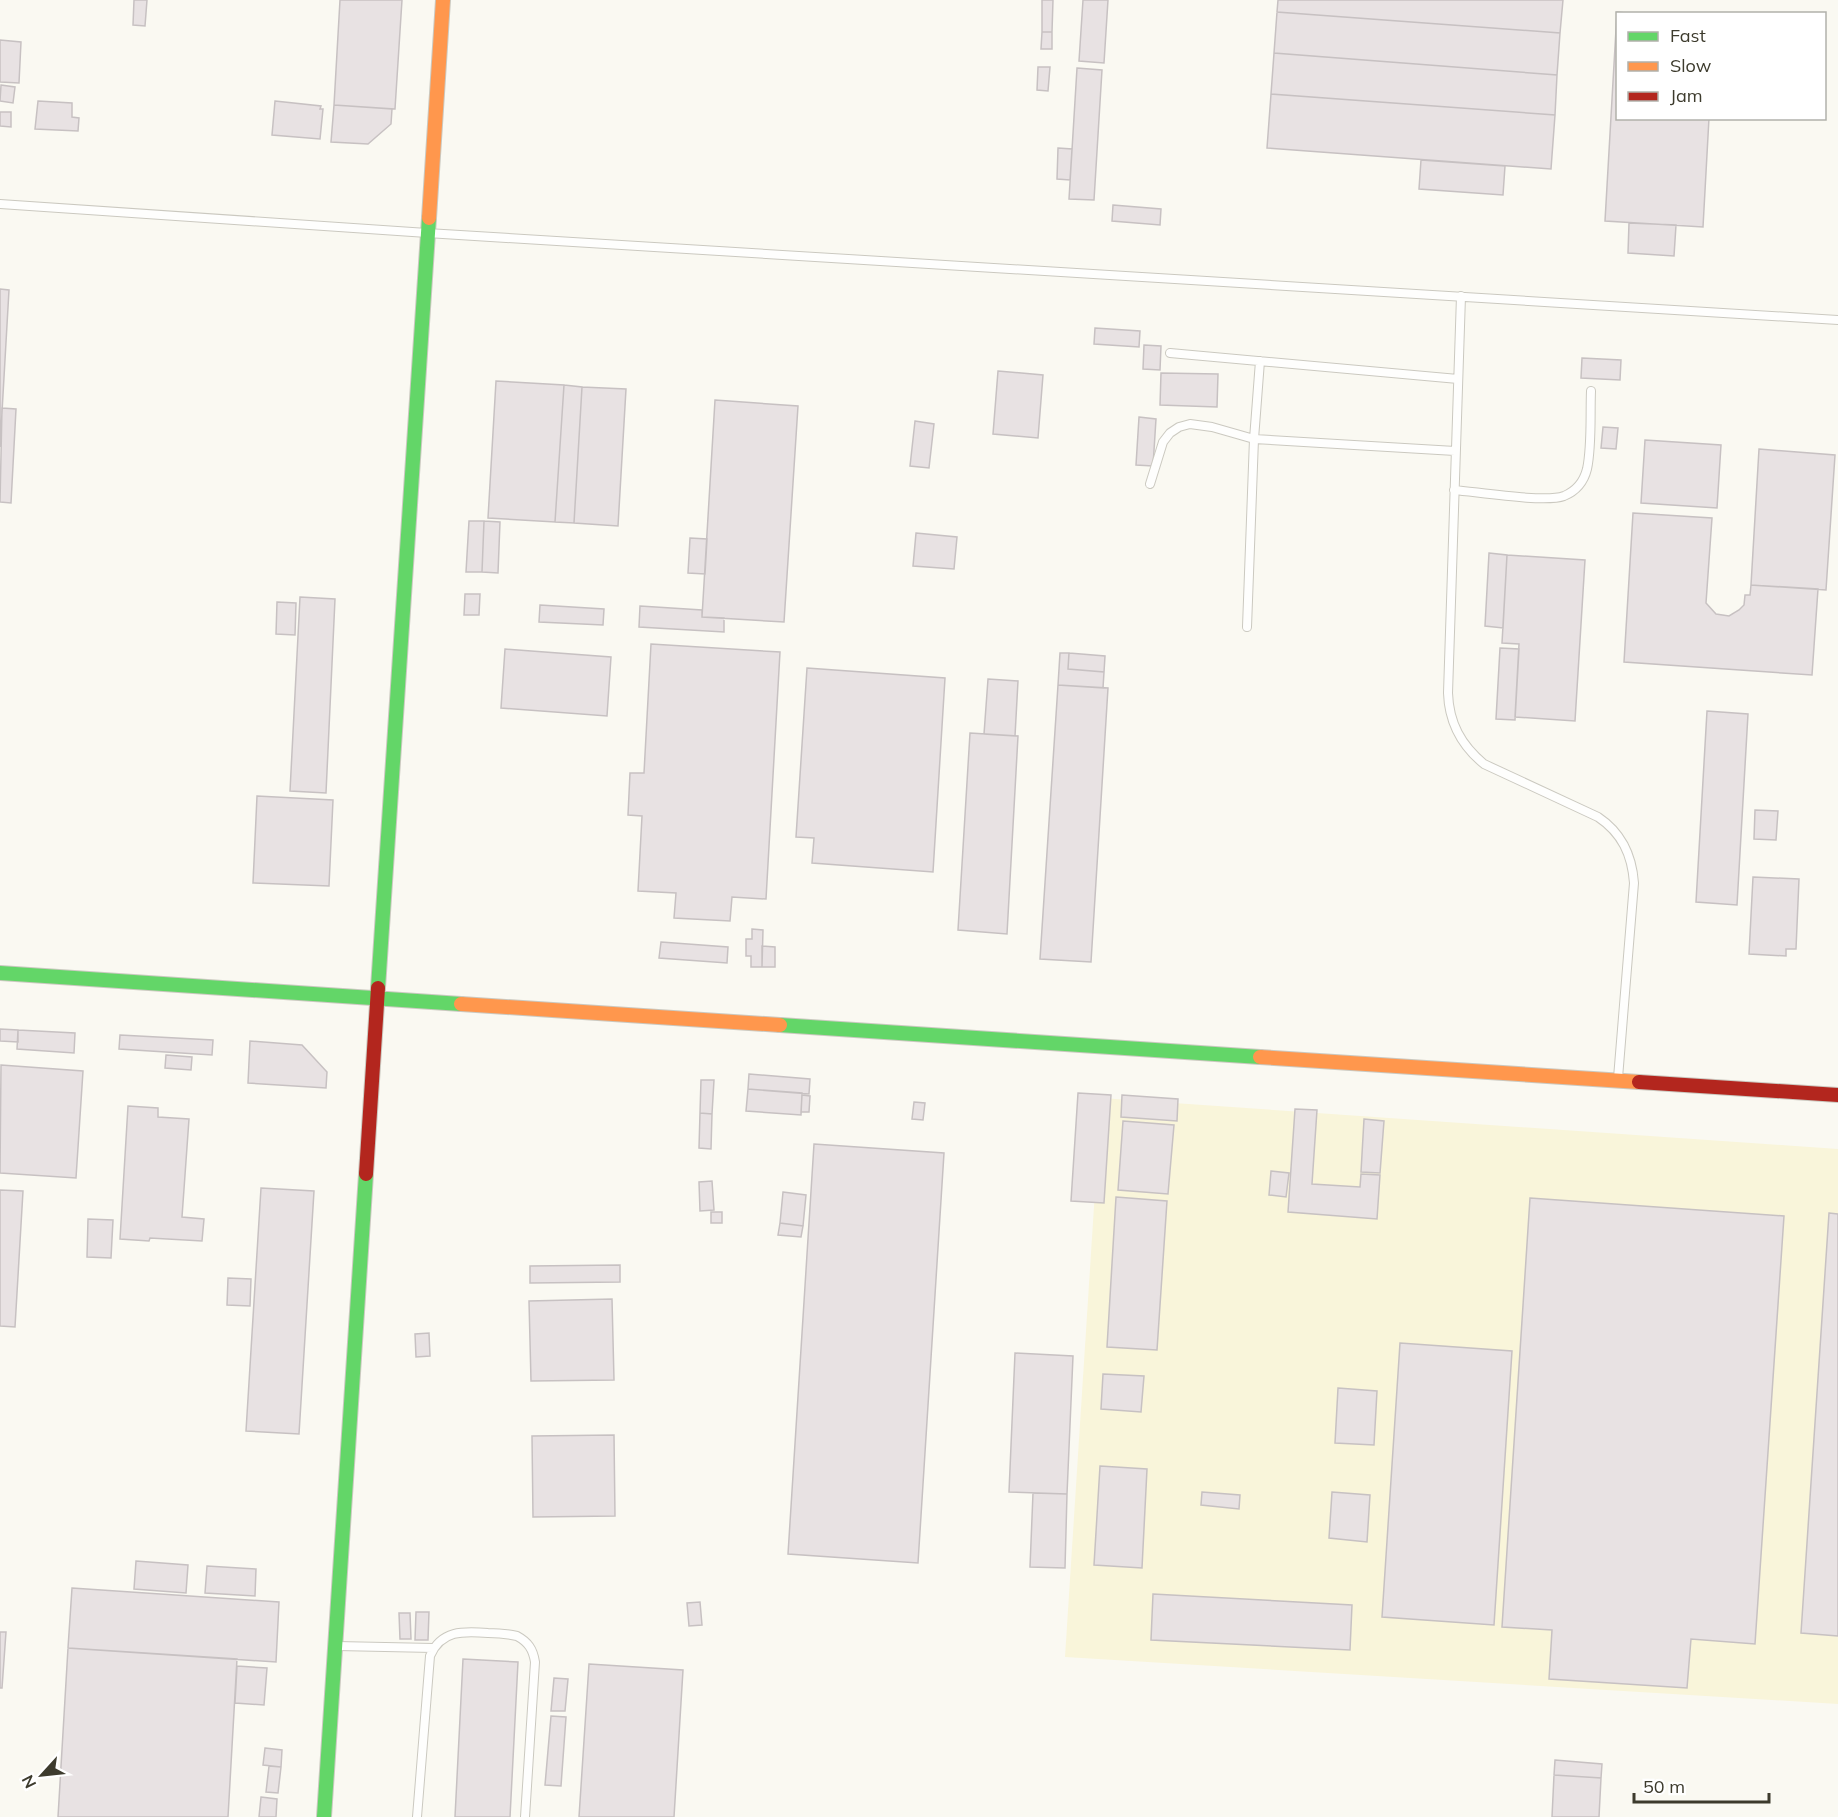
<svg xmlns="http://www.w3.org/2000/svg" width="1838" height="1817" font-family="Mulish,sans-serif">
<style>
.built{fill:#f9f5da}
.building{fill:#e8e2e3;stroke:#c7c1c2;stroke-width:1.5}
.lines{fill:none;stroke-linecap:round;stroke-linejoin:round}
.lane-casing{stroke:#cbc9c0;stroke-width:10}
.fast-casing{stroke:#cbc9c0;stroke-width:16}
.slow-casing{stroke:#cbc9c0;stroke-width:16}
.jam-casing{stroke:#cbc9c0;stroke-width:16}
.lane{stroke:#fefefd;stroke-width:8}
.fast{stroke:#63d668;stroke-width:14}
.slow{stroke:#ff974d;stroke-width:14}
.jam{stroke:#b3261e;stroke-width:14}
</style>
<rect width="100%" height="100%" fill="#faf9f2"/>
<path class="built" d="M1101,1098L1838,1149V1704L1065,1657Z"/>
<path class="building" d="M134,0H147L145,26L133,25Z
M340,0H402L395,109L334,105Z
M1042,0H1053L1052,32H1042Z
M1083,0H1108L1104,63L1079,61Z
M1278,0H1563L1560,33L1277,12Z
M1277,12L1560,33L1557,75L1274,53Z
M1617,12L1635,14H1618V118H1709L1703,227L1605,221Z
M1042,32H1052V49H1041Z
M0,40L21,42L19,83L0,82Z
M1274,53L1557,75L1555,115L1271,94Z
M1038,67H1050L1048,91L1037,90Z
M1077,68L1102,70L1094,200L1069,199Z
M1,85L15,87L13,103L0,101Z
M1271,94L1555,115L1551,169L1267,148Z
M38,101L72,103V117L79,118L78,131L35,129Z
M275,101L321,106L320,109H323L320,139L272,135Z
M334,105L392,109L391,124L368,144L331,142Z
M0,112H11V127L0,126Z
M1058,148L1072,149L1070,180L1057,179Z
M1421,160L1505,166L1503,195L1419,189Z
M1113,205L1161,209L1160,225L1112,221Z
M1629,223L1676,225L1674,256L1628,253Z
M0,289L9,290L0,447Z
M1095,328L1140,331L1139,347L1094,344Z
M1144,345L1161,346L1160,370L1143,369Z
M1582,358L1621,360L1620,380L1581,378Z
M998,371L1043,375L1038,438L993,434Z
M1161,373L1218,374L1217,407L1160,405Z
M496,381L564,385L555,522L488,518Z
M564,385L582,387L574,523L555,522Z
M582,387L626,389L618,526L574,523Z
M715,400L798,406L784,622L702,617Z
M2,408L16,409L11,503L0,502Z
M1139,417L1156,419L1153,466L1136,465Z
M915,421L934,424L929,468L910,466Z
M1603,427L1618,428L1616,449L1601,448Z
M1645,440L1721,445L1717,508L1641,503Z
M1759,449L1835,455L1826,590L1751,585Z
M1633,513L1712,518L1706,603L1716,614L1729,616L1739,610L1744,605L1745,595H1750L1751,585L1818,589L1812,675L1624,662Z
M469,521H484L482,572H466Z
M484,521L500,522L498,573L482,572Z
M916,533L957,537L954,569L913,566Z
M690,538L707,539L705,574L688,573Z
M1489,553L1507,555L1503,628L1485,626Z
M1507,555L1585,560L1575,721L1515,717L1519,644L1502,643Z
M465,594H480L479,615H464Z
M300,597L335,599L326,793L290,791Z
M277,602L296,603L295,635L276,634Z
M540,605L604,609L603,625L539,622Z
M640,606L702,610V617L724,618V632L639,627Z
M651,644L780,652L766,899L732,897L730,921L674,918L676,893L638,891L642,816L628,815L630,773H644Z
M1500,648L1519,649L1515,720L1496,719Z
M505,649L611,657L607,716L501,708Z
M1060,653H1069L1068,669L1104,672L1103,688L1058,685Z
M1069,653L1105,656L1104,672L1068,669Z
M807,668L945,678L933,872L812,863L814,838L796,837Z
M988,679L1018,681L1015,736L984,734Z
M1058,685L1108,688L1091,962L1040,959Z
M1707,711L1748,714L1737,905L1696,902Z
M970,733L1018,736L1007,934L958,930Z
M257,796L333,800L329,886L253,883Z
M1755,810L1778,811L1776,840L1754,839Z
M1753,877L1799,879L1796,949H1786V956L1749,954Z
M752,929L763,930L762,967H751V956H746V939H752Z
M661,942L728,947L727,963L659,958Z
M762,946L775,947V967H762Z
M0,1029L18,1030V1042L0,1041Z
M18,1030L75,1033L74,1053L17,1049Z
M120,1035L213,1040L212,1055L119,1049Z
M250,1041L302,1045L327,1072L326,1088L248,1083Z
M166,1055L192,1057L191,1070L165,1068Z
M1,1065L83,1071L76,1178L0,1173Z
M749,1074L810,1079L809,1094L748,1089Z
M701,1080H714L712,1114L700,1113Z
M748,1089L802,1093L801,1115L746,1111Z
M1078,1093L1111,1095L1104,1203L1071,1201Z
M802,1095L810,1096L809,1112H801Z
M1122,1095L1178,1099L1177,1121L1121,1117Z
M914,1102L925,1103L923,1120L912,1119Z
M128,1106L158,1108V1117L189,1119L182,1217L204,1219L202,1241L150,1238L149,1241L120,1239Z
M1295,1109L1317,1110L1312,1184L1360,1187L1361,1174L1380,1175L1377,1219L1288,1212Z
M700,1113L712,1114L711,1149L699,1148Z
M1364,1119L1384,1121L1380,1173L1361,1172Z
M1123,1121L1174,1125L1168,1194L1118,1190Z
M814,1144L944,1153L918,1563L788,1554Z
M1271,1171L1289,1173L1286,1197L1269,1195Z
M712,1181L714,1210L700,1211L699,1182Z
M261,1188L314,1191L299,1434L246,1431Z
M0,1190L23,1191L15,1327L0,1326Z
M783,1192L806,1195L803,1226L780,1223Z
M1116,1197L1167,1201L1157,1350L1107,1347Z
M1530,1198L1784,1216L1755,1644L1691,1639L1687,1688L1549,1679L1552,1630L1502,1627Z
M711,1212H722V1223H711Z
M1829,1213L1838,1214V1636L1801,1633Z
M88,1219L113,1220L111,1258L87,1257Z
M780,1223L803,1226L801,1237L778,1235Z
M620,1265V1282L530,1283V1266Z
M228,1278L251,1279L250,1306L227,1305Z
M612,1299L614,1380L531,1381L529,1301Z
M429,1333L430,1356L416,1357L415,1334Z
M1400,1343L1512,1351L1494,1625L1382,1617Z
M1015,1353L1073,1356L1067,1494L1009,1492Z
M1103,1374L1144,1376L1141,1412L1101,1409Z
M1338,1388L1377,1391L1374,1445L1335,1443Z
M614,1435L615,1516L533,1517L532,1436Z
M1100,1466L1147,1469L1142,1568L1094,1565Z
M1202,1492L1240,1495L1239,1509L1201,1505Z
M1332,1492L1370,1495L1367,1542L1329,1538Z
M1033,1493L1067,1494L1065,1568L1030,1567Z
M136,1561L188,1565L186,1593L134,1589Z
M207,1566L256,1569L255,1596L205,1593Z
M72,1588L279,1602L276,1662L68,1648Z
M1153,1594L1352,1605L1350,1650L1151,1640Z
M700,1602L702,1625L689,1626L687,1603Z
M416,1612H429L428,1640H415Z
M399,1613H410L411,1639H400Z
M0,1632H6L2,1688H0Z
M68,1648L237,1659L228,1817H58Z
M463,1659L518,1662L510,1817H455Z
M589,1664L683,1670L674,1817H579Z
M237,1666L267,1668L264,1705L235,1703Z
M554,1678L568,1679L565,1711H551Z
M551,1716L566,1717L561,1786L545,1785Z
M265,1748L282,1750L281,1767L263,1765Z
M1555,1760L1602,1764L1601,1778L1554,1775Z
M269,1766L281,1767L278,1793L266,1792Z
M1554,1775L1601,1778L1599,1817H1552Z
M261,1797L277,1799L276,1817H259Z"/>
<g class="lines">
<defs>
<path id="lane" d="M0,204L427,233L1838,320
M1461,296L1448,693C1449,723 1461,745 1484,764L1598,817C1622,833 1632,855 1634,883L1618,1078
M1170,353L1458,379
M1150,484L1163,442L1170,433L1179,427L1190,424L1212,427L1254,439L1455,451
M1454,490C1478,492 1545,503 1564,496C1576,491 1584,481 1587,469C1592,446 1590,415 1591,391
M1247,627L1254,439L1260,361
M337,1646L433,1648
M417,1817L430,1656C441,1630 463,1631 488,1633C498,1633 508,1634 517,1636C528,1642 533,1649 535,1662L525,1817"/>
<path id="fast" d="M0,973L461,1004
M378,988L429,218
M780,1025L1260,1057
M324,1817L366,1174"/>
<path id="slow" d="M429,218L443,0
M461,1004L780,1025
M1260,1057L1639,1082"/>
<path id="jam" d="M1639,1082L1838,1095
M366,1174L378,988"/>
</defs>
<use href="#lane" class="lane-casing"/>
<use href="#fast" class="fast-casing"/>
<use href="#slow" class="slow-casing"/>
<use href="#jam" class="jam-casing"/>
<use href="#lane" class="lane"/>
<use href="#fast" class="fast"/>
<use href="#slow" class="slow"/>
<use href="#jam" class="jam"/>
</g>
<rect x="1616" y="12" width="210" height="108" fill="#ffffff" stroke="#b1b1ab" stroke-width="1.5"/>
<rect x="1628" y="32" width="30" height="9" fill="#63d668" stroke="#b1b1ab" stroke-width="1.5"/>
<text x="1670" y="42" font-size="18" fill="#3d3b2d">Fast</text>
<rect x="1628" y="62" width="30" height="9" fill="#ff974d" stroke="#b1b1ab" stroke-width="1.5"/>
<text x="1670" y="72" font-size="18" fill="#3d3b2d">Slow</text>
<rect x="1628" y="92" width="30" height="9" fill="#b3261e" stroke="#b1b1ab" stroke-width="1.5"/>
<text x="1670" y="102" font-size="18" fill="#3d3b2d">Jam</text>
<g transform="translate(42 1775) rotate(243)" stroke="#ffffff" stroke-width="4.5" paint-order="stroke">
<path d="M0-4.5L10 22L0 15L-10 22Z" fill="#3d3b2d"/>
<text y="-9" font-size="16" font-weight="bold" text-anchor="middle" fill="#3d3b2d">N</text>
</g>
<path d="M1634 1793v9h135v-9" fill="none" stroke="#3d3b2d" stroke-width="3"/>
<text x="1643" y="1793" font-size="18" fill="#3d3b2d" stroke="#ffffff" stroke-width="4.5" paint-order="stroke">50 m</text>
</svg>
